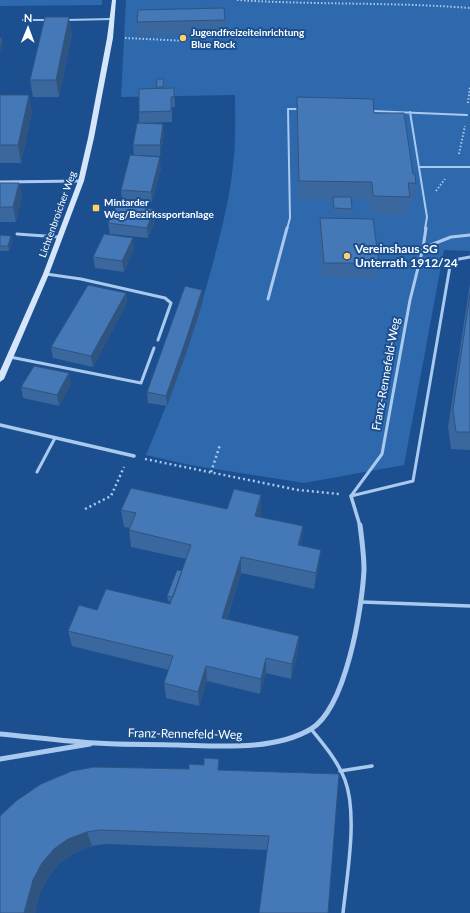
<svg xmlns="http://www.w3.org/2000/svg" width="470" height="913" font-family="Lato,sans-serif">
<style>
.green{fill:#2e69ad}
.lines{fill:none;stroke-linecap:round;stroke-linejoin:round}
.path-far1{stroke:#a9c9ee;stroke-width:2;stroke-dasharray:1.5 2;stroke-linecap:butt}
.path{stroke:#a9c9ee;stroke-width:2.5;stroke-dasharray:2 3;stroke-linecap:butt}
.lane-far2{stroke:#a9c9ee;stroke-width:2}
.lane-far1{stroke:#a9c9ee;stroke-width:3}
.lane{stroke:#a9c9ee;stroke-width:3.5}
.street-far2{stroke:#a9c9ee;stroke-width:3}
.street-far1{stroke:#a9c9ee;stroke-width:3.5}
.street{stroke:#a9c9ee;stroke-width:5}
.secondary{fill:#d6e6fa;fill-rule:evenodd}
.wall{fill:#3a679d}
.shaded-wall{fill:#305480}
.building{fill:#4478b7;stroke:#305480}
.poi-dot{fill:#ffd166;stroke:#1b4f8f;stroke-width:1.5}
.labels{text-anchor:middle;stroke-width:4;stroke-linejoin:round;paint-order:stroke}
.far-poi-label{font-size:10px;font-weight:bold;fill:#fff;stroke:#1b4f8f;text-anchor:start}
.far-street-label{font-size:10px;fill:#fff;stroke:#1b4f8f}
.poi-label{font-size:12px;font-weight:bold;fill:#fff;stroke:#1b4f8f;text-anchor:start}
.street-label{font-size:12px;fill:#fff;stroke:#1b4f8f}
</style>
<rect width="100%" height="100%" fill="#1b4f8f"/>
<path class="green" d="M0,0H102V5L0,6Z
M126,0H470V251L444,250L404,465L304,483L190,465L146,455C173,392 195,329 213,263C221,231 230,198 233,165C236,142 235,119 235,95L121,97Z"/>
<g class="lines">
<path class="path-far1" d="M237,0C315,5 392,2 470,8
M125,38L188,41
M468,103L470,86
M459,154L465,126
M436,191L445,179"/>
<path class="path" d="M145,459L298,490L339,494
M211,472L220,445
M85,509L111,496L124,467"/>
<path class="lane-far2" d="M23,20H48
M66,20L112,19
M371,111L467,115
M410,112L427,217L425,229
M420,167H470
M287,229L290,218L288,109H300"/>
<path class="lane-far1" d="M17,234L59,237
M423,248L451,237L470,235
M46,274L81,279L165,298L171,303L158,340
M268,299L287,228
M10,357L141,383L154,348
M37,472L55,438
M351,496L382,454L410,300L423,248L426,228
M351,496L413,481L450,266L454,260L470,257"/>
<path class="lane" d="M362,602L470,606
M311,729C323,744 338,761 345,780C358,815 347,875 343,913
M340,771L372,766"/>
<path class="street-far2" d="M0,182L81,181"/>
<path class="street-far1" d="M0,425L134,456
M351,496L360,526"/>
<path class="street" d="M0,734C32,737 64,741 96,743C123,745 151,744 178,745C219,746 274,751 311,729C346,708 362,609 364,570C364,555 362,540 360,525
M0,759L90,744"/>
<path class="secondary" d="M112,0H116L113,38L94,138L84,181L49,274L4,379L0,382V371L43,274L78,181L88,138L107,38Z"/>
</g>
<path class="wall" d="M225,20V34L138,36L137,22Z
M72,34L59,97H33L30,80Z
M164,84V88H174L175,107H172V122L139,123V112L156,89V87Z
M0,95L32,112L21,163H0Z
M297,97L374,113L413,174L416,183L413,201H409L407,215L371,214L370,200H352V214H334L333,199H298L296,115Z
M164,134L160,156L134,155L133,145Z
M161,168L152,202L122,200L121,190Z
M0,183H19L22,197L16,222H0Z
M154,209L155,220L148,238L110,234L108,223Z
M320,218L379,263L377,278H322L319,233Z
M0,235L12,241L9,251H0Z
M134,249L124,272L95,268L93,257Z
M470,283V450L451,449L448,427Z
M126,293L127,303L93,367L53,358L51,347Z
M203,301L187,351L167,406L148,403L147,392Z
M71,384L59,406L23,398L21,387Z
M227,509L261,512L259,517L303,526L301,546L319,566L314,589L241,573L227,619L299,636L298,651L291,679L266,673L260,694L207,681L199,706L166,698L164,683L169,670L72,646L68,631L97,610L170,604L171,602L168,601L167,596L182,571L186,559L131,547L129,530L130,528L124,527L121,510Z
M219,770L328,913L267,850L105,844L92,846L74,853L60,863L49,876L40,893L35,913H0V816Z"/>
<path class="shaded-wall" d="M69,17L72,34L59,97L56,80Z
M2,38L3,44L0,55V47Z
M29,95L32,112L21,163L18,145Z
M163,124L164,134L160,156V145Z
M160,157L161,168L152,202L151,192Z
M19,183L22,197L16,222L13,207Z
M154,209L155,220L148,238L147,228Z
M11,236L12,241L9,251L8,246Z
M133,238L134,249L124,272L122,261Z
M202,290L203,301L187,351L167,406L166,396Z
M126,293L127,303L93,367L91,356Z
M69,373L71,384L59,406L57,395Z
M261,495V512L254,532L255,516Z
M303,526L302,543L297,561L298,545Z
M321,550L319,566L314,589L316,573Z
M241,557V573L222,633V618Z
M299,636L298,651L291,679L292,664Z
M266,658V673L260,694L261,679Z
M206,666L207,681L199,706L198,692Z
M87,832L92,846L74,853L60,863L49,876L40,893L35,913H24L33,880L42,863L54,849L68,839Z"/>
<path class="building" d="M224,8L225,20L137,22L138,10Z
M45,17H69L56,80H30Z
M0,38H2L0,47Z
M157,79H164L163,87H156Z
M174,88V97H171V111L139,112V89Z
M0,95H29L18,145H0Z
M297,97L373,99L374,113H404L413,174H415L416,183H408L410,197L373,196L372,182L299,181Z
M137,123L163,124L160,145H133Z
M130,155L160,157L151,192L121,190Z
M0,183H19L13,207H0Z
M333,197H351L352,209L334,208Z
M116,205L154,209L147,228L108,223Z
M320,218L373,219L379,263H324Z
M104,234L133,238L122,261L93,257Z
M0,235L11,236L8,246H0Z
M88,285L126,293L91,356L51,347Z
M185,286L202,290L186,340L166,396L147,392Z
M470,294V432H456L453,409Z
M34,366L69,373L57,395L21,387Z
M131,488L227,509L234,489L261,495L255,516L303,526L298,545L321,550L316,573L241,557L222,618L299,636L292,664L266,658L261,679L206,666L198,692L164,683L173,656L68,631L79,605L97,610L106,589L170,604L191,545L129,530L136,513L121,510Z
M177,570L182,571L173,597L167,596Z
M204,758L219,759L218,770L339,774L328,913H259L269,836L100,830L87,832L68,839L54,849L42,863L33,880L24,913H0V816L16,801L41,784L72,771L94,767L189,769V764L204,765Z"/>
<g class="poi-dot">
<circle cx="183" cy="38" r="4"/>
<rect x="92" y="204" width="8" height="8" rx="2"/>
<circle cx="347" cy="256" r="4"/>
</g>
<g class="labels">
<g class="far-poi-label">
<text x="191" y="36">Jugendfreizeiteinrichtung<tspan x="191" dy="12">Blue Rock</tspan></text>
<text x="104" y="206">Mintarder<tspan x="104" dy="12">Weg/Bezirkssportanlage</tspan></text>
</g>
<g class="far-street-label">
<text transform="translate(57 214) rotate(-70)" y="4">Lichtenbroicher Weg</text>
</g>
<g class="poi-label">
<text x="355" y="253">Vereinshaus SG<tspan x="355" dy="14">Unterrath 1912/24</tspan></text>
</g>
<g class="street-label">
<text transform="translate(386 374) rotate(-80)" y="4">Franz-Rennefeld-Weg</text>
<text transform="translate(185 734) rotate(1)" y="4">Franz-Rennefeld-Weg</text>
</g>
</g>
<g transform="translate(28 28) rotate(1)" stroke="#1b4f8f" stroke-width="3" paint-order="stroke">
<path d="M0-3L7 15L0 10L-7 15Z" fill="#ffffff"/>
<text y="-6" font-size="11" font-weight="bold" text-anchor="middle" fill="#ffffff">N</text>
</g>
</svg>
